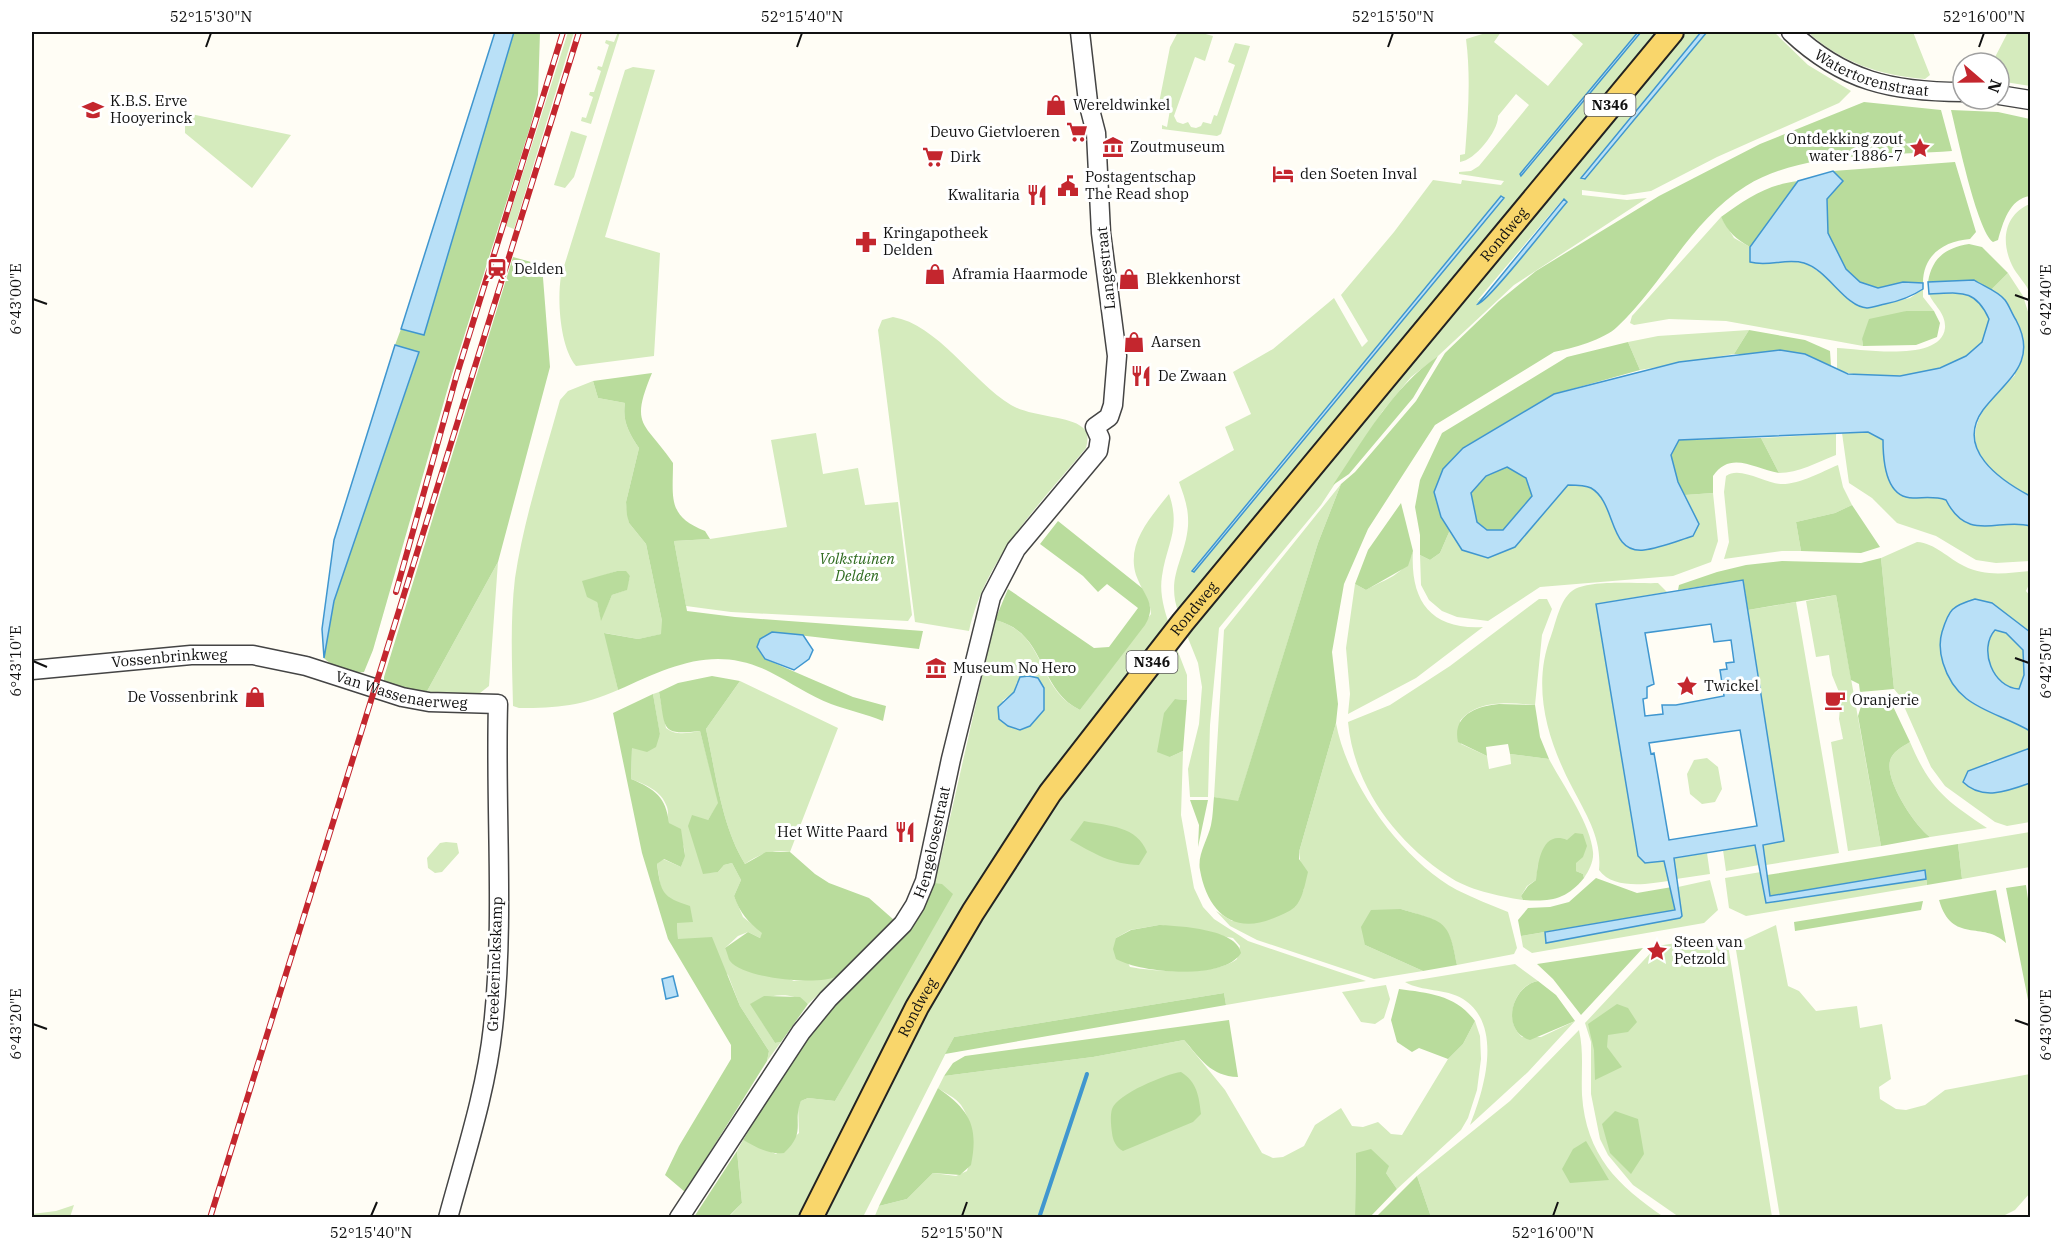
<svg xmlns="http://www.w3.org/2000/svg" width="2062" height="1249" font-family="'IBM Plex Serif',serif">
<style>
.green{fill:#d5ebbd;fill-rule:evenodd}
.forest{fill:#b9dc9c}
.water{fill:#b9e0f7;stroke:#3f96cf;stroke-width:1.5;fill-rule:evenodd}
.lines{fill:none;stroke-linecap:round;stroke-linejoin:round}
.stream{stroke:#3f96cf;stroke-width:4}
.minor-casing{stroke:#444;stroke-width:21}
.major-casing{stroke:#222;stroke-width:26}
.minor{stroke:#fff;stroke-width:18}
.major{stroke:#f9d66b;stroke-width:22}
.rail-casing{stroke:#c4262e;stroke-width:6}
.rail{stroke:#fff;stroke-width:4;stroke-dasharray:11;stroke-linecap:butt}
.ticks{fill:none;stroke:#111;stroke-width:2}
.labels{text-anchor:middle;stroke-width:6;stroke-linejoin:round;paint-order:stroke}
.shield{fill:#fff;stroke:#585858;stroke-width:1.5}
.shield-label{font-size:14px;font-weight:bold;fill:#111}
.street-label{font-size:15px;fill:#111;stroke:#fff}
.poi-label{font-size:15px;fill:#111;stroke:#fff;text-anchor:start}
.park-label{font-size:15px;font-style:italic;fill:#2f6b1f;stroke:#fff}
.neatline{fill:none;stroke:#111;stroke-width:2}
.ticks-label{font-size:15px;text-anchor:middle;fill:#111}
</style>
<rect width="100%" height="100%" fill="#fffdf5"/>
<path class="green" d="M568,32H574L514,229L506,226Z
M618,32H620L591,124L581,121L582,117L586,118L593,97L589,95L590,92H594L601,71L597,69L598,66L602,67L609,45L605,43L606,40L614,42Z
M1178,32H1198L1213,36L1205,61L1195,57L1174,116L1177,122L1183,124L1188,122L1191,127L1196,128L1201,126L1203,122L1211,124L1214,115L1217,116L1235,65L1228,62L1235,43L1250,46L1221,134L1217,136L1162,129V125L1167,127L1171,104L1159,103L1170,47Z
M1489,32H1501L1494,42L1548,86L1583,44L1569,32H1638L1520,174L1522,175L1641,32H1657L1591,116L1179,614C1165,577 1185,561 1188,526C1189,508 1184,496 1179,482L1234,450L1225,427L1251,414L1233,372L1273,349L1334,298L1362,347L1368,341L1341,295L1394,232L1433,180L1461,184L1462,180L1501,185L1504,181L1459,174V172L1471,171L1479,166L1529,105L1516,94L1498,116C1499,130 1475,161 1460,162V155L1465,154C1468,116 1471,78 1466,39ZM1502,196L1504,198L1194,572L1192,570Z
M1682,32H1701L1582,177L1583,180L1707,32H1774L1808,65L1851,91L1839,103L1717,157L1651,191L1624,195L1582,190V195L1627,200L1647,198L1514,285L1438,356L1411,377L1382,412L1321,505L1219,628L1210,725L1208,797H1190L1188,769L1199,724L1202,687L1198,663L1186,633ZM1563,199L1566,202L1498,285L1477,301Z
M1808,32H1913L1930,75L1925,79C1881,76 1840,62 1808,32Z
M2008,32H2030V86L1999,81V63H1992Z
M633,67L655,70L605,237L660,253L654,356L576,366C560,347 557,300 561,276L625,70Z
M191,114L291,135L252,188L185,133V122Z
M571,131L587,136L574,177L565,188L554,185Z
M2030,204V293C2026,284 2019,277 2014,269C2000,244 2003,215 2030,204Z
M1721,217L1734,238L1750,247L1760,264L1786,261L1806,263L1833,282L1851,302L1866,308L1910,298L1923,289V297L1934,311H1906L1862,339L1863,346L1726,321L1669,319L1634,325L1630,323L1632,316Z
M2008,273L2023,296L2030,318V496C1999,479 1959,453 1982,413C1989,399 2005,387 2015,375L2005,299L1991,290Z
M1963,293L1982,303L1989,319C1987,326 1986,336 1982,342C1962,375 1869,385 1837,369V348C1861,349 1941,363 1945,328C1946,313 1934,306 1929,294Z
M893,317C937,324 973,382 1011,405C1031,417 1069,416 1082,427C1089,432 1088,440 1086,448C1040,504 985,558 969,631L915,622L878,330L882,320Z
M1749,330L1734,354L1640,370L1628,342L1658,336Z
M593,381L598,398L625,403C622,421 629,433 639,448L626,502L629,523L646,544L662,621V634L638,639L605,633L618,690C582,706 558,708 519,708L513,706C512,663 510,620 515,578C524,518 544,458 560,400L568,391ZM617,571L630,576L626,590L612,595L601,619L597,602L602,576Z
M1868,432L1883,440C1883,474 1890,476 1913,498L1929,496L1947,500C1966,542 2003,518 2030,526V561L1996,563L1976,560L1936,536L1897,523L1872,498L1849,483L1842,433Z
M816,433L823,474L858,468L865,505L898,502L912,615L908,621L731,612L686,606L674,541L710,539L787,527L771,440Z
M1836,434V455C1818,462 1798,473 1779,473L1761,438Z
M1838,465L1843,487L1852,505L1835,513L1796,522L1801,551H1782L1724,559L1729,542L1724,492L1726,476C1740,466 1764,483 1780,484C1799,485 1821,472 1838,465Z
M1341,484L1318,543L1238,802L1214,797L1224,630Z
M1568,485C1575,485 1585,485 1591,488C1617,503 1608,554 1644,550C1660,548 1677,541 1693,536L1699,524L1685,495L1713,493L1718,541L1711,562L1673,576L1540,587L1488,621L1457,617L1442,611L1429,600L1421,585L1420,555L1430,560L1440,553L1450,530L1462,550L1487,558L1515,547Z
M1169,494C1181,529 1167,543 1162,576C1159,595 1165,612 1171,630L1056,775L801,1217L728,1218L742,1203L737,1151L743,1140L776,1154L799,1133L798,1107L801,1101L808,1098L835,1101L886,1008L940,862L995,620C1048,633 1035,689 1080,710L1151,614C1150,599 1141,589 1136,575C1126,543 1151,517 1169,494ZM1017,682L1044,688V711L1002,701L1014,692Z
M1917,542C1935,543 1949,559 1964,566C1985,577 2008,573 2030,571V582L2026,591L2030,596V632L1992,603L1941,655C1958,712 1985,705 2030,731V748L2012,756L1987,762L2016,788L2030,783V822L2007,826L1995,822L1945,786L1931,767L1899,695L1894,689L1881,558Z
M1413,551C1410,600 1430,630 1483,627L1416,678L1348,714L1350,694L1346,648L1355,584L1366,590C1387,578 1404,576 1413,551Z
M498,562L489,686L480,693H426Z
M1658,583L1667,592L1596,604L1638,856L1645,863L1664,861L1668,881C1649,884 1613,890 1599,870C1602,839 1587,816 1573,789C1548,742 1531,688 1551,636C1556,622 1560,600 1572,591C1588,579 1638,584 1658,583Z
M1836,595L1881,846L1848,851L1831,742L1843,739L1839,719L1841,697L1832,675L1829,655L1816,657L1806,601Z
M1539,599H1547L1552,609L1542,635L1535,705C1510,703 1478,699 1460,721L1461,744L1487,756L1489,769L1511,764L1510,754L1549,759C1562,784 1591,824 1593,852C1594,861 1589,871 1584,878L1583,874L1576,871L1567,840L1538,865L1536,880L1527,886L1521,896L1523,900C1498,896 1468,890 1448,876C1395,841 1354,786 1348,722L1390,705L1450,666Z
M1796,602L1839,853L1766,865L1763,845L1783,840L1748,610Z
M1995,630L2006,633L2023,650L2024,675L2019,689C1992,688 1979,650 1995,630Z
M1177,649L1187,675V700L1175,699L1170,757L1183,751L1181,815L1194,888L1203,907L1214,919L1248,941L1366,981L1226,1005L1224,993L954,1037L863,1217L823,1218C894,1072 968,928 1062,795C1097,744 1139,697 1177,649ZM1159,925L1233,938L1240,946L1237,959C1215,976 1157,972 1130,967L1116,938L1130,930Z
M740,681L838,728L790,852C773,849 759,854 745,864C721,825 716,773 706,729Z
M659,692L666,728C676,736 688,733 700,731L719,803L708,820L703,873L718,872L724,865L732,863L741,880L734,896L743,917L763,933L760,938L748,932L738,936L725,948L794,981L837,977L808,1004C792,991 768,994 751,1004L775,1043L781,1042L767,1061L769,1051L740,1006L728,975L678,939L677,923L670,900L661,889L657,864L663,859L681,867C690,843 680,843 670,825C667,820 669,813 667,807C661,790 646,785 631,779L632,748L660,735L653,694Z
M1336,723C1347,784 1402,860 1457,890C1473,898 1491,905 1508,912L1517,948L1514,954L1457,965C1449,920 1442,922 1401,909L1365,945L1423,971L1374,979L1257,940L1230,926L1216,911L1232,921L1295,907L1304,889L1299,852Z
M1910,742C1930,789 1945,800 1987,828L1930,837C1915,826 1885,781 1890,761C1892,752 1902,747 1910,742Z
M1707,758L1718,767L1722,789L1715,802L1702,804L1690,794L1687,774L1694,760Z
M2030,832V867L1962,879L1958,844Z
M446,842L457,843L459,853L442,872L435,873L428,868L427,858L440,843Z
M1755,845L1759,865L1726,871L1723,850Z
M1707,853L1710,874L1676,879L1674,858Z
M1761,872L1767,903L1926,879L1927,885L1746,916L1729,908L1725,878Z
M1710,880L1718,910L1704,923L1532,953L1523,947L1521,936L1545,932V942L1682,915L1678,887Z
M1776,925L1788,986L1799,991L1816,1011L1857,1006L1860,1028L1882,1024L1891,1079L1879,1087L1880,1099L1896,1109L1906,1110L1925,1105L1945,1090L2030,1074V1193L2015,1210L1999,1218L1780,1217L1735,944Z
M1689,941L1709,946L1728,945L1772,1217H1679L1633,1185L1608,1155L1600,1139L1591,1094V1042L1585,1023L1657,946Z
M1515,964L1538,981C1514,985 1503,1021 1522,1037H1541L1575,1021L1528,1072L1470,1125C1484,1090 1504,1025 1463,999C1445,988 1422,992 1405,982Z
M1386,985L1390,999L1384,1018L1375,1024L1361,1022L1342,992Z
M1475,1021L1480,1036L1481,1059L1477,1090L1468,1118L1461,1130L1397,1189L1386,1173L1356,1153L1355,1217L874,1218L879,1206L907,1199L933,1173L956,1176L967,1171C975,1150 974,1124 961,1105C956,1098 945,1093 938,1088L944,1076L1093,1057L1184,1040L1225,1090L1262,1153L1273,1158L1283,1157L1304,1146L1315,1125L1341,1108L1352,1126L1363,1127L1378,1122L1391,1134L1402,1135L1448,1059L1463,1044Z
M1579,1030C1584,1052 1581,1072 1582,1095C1586,1155 1618,1186 1664,1217H1431L1417,1176L1510,1101Z
M74,1205L70,1217H32V1214L56,1211Z"/>
<path class="forest" d="M514,32H540L538,95L531,124L449,384L373,650L364,672C353,674 331,666 324,658L334,601L419,353L395,345L401,329L424,335Z
M1864,102L1941,110L1952,151C1888,156 1802,151 1746,186C1691,220 1664,283 1617,327C1605,339 1571,349 1554,352L1435,425L1368,529L1344,584L1332,652L1338,704L1336,723L1299,852V859L1308,872C1305,884 1303,898 1295,907C1289,912 1281,915 1274,918C1232,936 1207,910 1200,870C1197,855 1208,839 1211,825C1213,816 1213,806 1214,797L1238,801L1318,543L1341,484L1355,472L1416,401L1445,353L1499,301L1536,271L1659,196L1760,144Z
M1951,110L1998,112L2030,119V196C2009,199 2003,223 1998,240L1993,242C1977,231 1957,134 1951,110Z
M1955,162L1976,232L1970,239C1944,241 1923,255 1923,283L1903,282L1878,288L1860,282L1846,269L1828,233L1827,199L1843,181L1833,171Z
M1798,181L1750,247C1736,239 1728,232 1721,217C1746,199 1766,185 1798,181Z
M1969,244L1982,247L2008,273L1991,290L1974,280L1928,282C1932,258 1945,248 1969,244Z
M513,257L542,265L550,367L498,562L426,693L384,682V677Z
M1906,311H1934L1940,323L1937,337L1916,345L1863,346L1862,339L1869,319Z
M1749,330L1805,340L1830,351L1831,366L1805,354H1734Z
M1628,342L1640,370L1554,394L1463,448L1443,469L1441,517L1450,530L1440,553L1430,560L1420,555V535L1415,507L1420,480L1442,433L1567,357Z
M1438,356L1413,398L1349,474L1333,485C1364,439 1392,388 1438,356Z
M652,373C629,428 645,421 673,463C673,498 667,516 705,531L710,539L674,541L687,611L735,617L923,631L919,649L772,632L760,639L757,648L765,659L853,697L886,706L883,721C866,714 848,710 831,704C810,696 790,682 770,672C715,644 671,666 618,690L604,633L638,639L661,634L662,621L646,544L629,523L627,515L626,502L639,448C629,433 622,421 625,403L598,398L593,381Z
M1761,438L1779,473C1754,469 1731,450 1713,476V493L1685,495L1678,482L1670,455L1679,440Z
M1507,467L1526,478L1532,496L1503,530H1487L1477,522L1471,493L1486,476Z
M1401,503L1413,551L1408,566L1366,590L1355,584L1368,550Z
M1852,505L1880,547L1861,553L1801,551L1796,522L1835,513Z
M1058,521L1142,588C1150,602 1154,610 1145,625L1080,710C1036,688 1048,633 995,620L1008,589L1094,648L1109,647L1138,608L1107,584L1098,592L1083,576L1040,544Z
M1881,558L1894,689L1860,692L1859,684L1851,680L1836,595L1748,610L1743,580L1678,590L1679,585L1717,572L1746,565L1782,561L1861,563Z
M617,571H626L630,576L627,590L612,595L601,621L597,602L587,597L582,581Z
M712,676L740,681L706,729C716,773 721,825 745,864L766,852H790L815,874L829,883L869,898L894,920C885,933 852,969 838,976C819,986 744,979 730,961C728,958 727,951 725,948L748,932L760,938L762,933C748,922 740,913 734,896L741,880L732,863L724,865L718,872L703,874L688,826L692,815L708,820L718,803L700,731C659,736 666,728 659,692L678,683Z
M653,694L660,734L656,747L647,752L632,748L631,779C655,789 666,797 669,823L681,829L685,856L681,867L664,859L657,864C661,893 662,897 690,906L693,922L677,923L678,939L712,937L740,1006L769,1051L767,1061L685,1192L665,1175L679,1146L731,1059V1045L668,939L642,853L613,713Z
M1175,699L1187,700L1183,751L1170,757L1157,752L1164,713Z
M1890,700L1910,742C1902,747 1892,752 1890,761C1885,781 1915,826 1930,837L1881,846L1858,716L1862,703Z
M1499,704L1535,705L1540,737L1549,759L1510,754L1508,744L1486,747L1487,756L1458,742C1452,715 1477,706 1499,704Z
M1190,800H1208L1198,847L1199,825Z
M1084,821C1109,826 1137,826 1147,852L1139,865C1111,864 1095,854 1070,840Z
M1575,833L1583,834L1587,846L1583,857L1576,863V871L1583,874L1584,878C1566,900 1550,902 1523,900L1521,896L1528,886L1536,880C1538,862 1542,830 1567,840Z
M1958,844L1962,879L1927,885L1925,870L1770,896L1767,875Z
M1596,878L1637,893L1672,887L1675,910L1521,936L1518,920L1528,908L1550,907L1569,902Z
M933,883L942,884L953,894L835,1101L808,1098L801,1101C792,1123 807,1132 784,1153C769,1155 756,1147 743,1140L802,1043L841,996L906,931Z
M2026,885L2030,913V1010L2006,888Z
M1996,890L2006,943C1983,920 1952,945 1939,900Z
M1923,901L1921,910L1795,931L1794,922Z
M1401,909C1443,922 1449,918 1457,965L1423,971L1365,945L1361,927L1371,910Z
M1159,925C1180,926 1237,929 1241,953C1224,981 1141,973 1116,959L1113,949L1116,938L1131,930Z
M1643,948L1581,1015L1553,979L1537,964Z
M1538,981L1556,995L1575,1021L1530,1040C1500,1031 1511,986 1538,981Z
M1399,989C1429,993 1456,995 1475,1021L1463,1044L1448,1059L1419,1048L1412,1052L1397,1042L1391,1020Z
M1224,993L1226,1005L945,1054L954,1037Z
M764,996L800,997L808,1004L781,1042L775,1043L750,1004Z
M1617,1004L1628,1008L1637,1022L1628,1032L1608,1035L1607,1047L1622,1067L1595,1080L1594,1050L1588,1024Z
M1229,1020L1238,1077C1210,1076 1201,1059 1184,1040L1093,1057L944,1076L953,1063L965,1056Z
M1181,1072C1197,1082 1199,1096 1201,1114L1193,1122L1123,1151C1116,1147 1113,1141 1112,1133C1111,1125 1110,1116 1112,1109C1117,1094 1166,1074 1181,1072Z
M938,1088C969,1110 979,1125 971,1165L960,1175L933,1173L907,1199L879,1206Z
M1615,1111L1638,1119L1644,1154L1631,1174L1610,1153L1602,1124Z
M1586,1141L1609,1180L1570,1183L1562,1169L1573,1149Z
M1371,1149L1389,1166L1386,1173L1397,1189L1370,1217H1355L1356,1153Z
M737,1151L742,1203L728,1217H694Z
M1417,1176L1431,1217H1376Z"/>
<path class="water" d="M495,32H514L424,335L401,329Z
M1638,32H1641L1521,176L1520,174Z
M1701,32H1707L1585,179L1581,178Z
M1833,171L1843,181L1827,199L1828,233L1846,269L1860,282L1878,288L1903,282L1923,283V289C1911,297 1900,301 1885,304C1880,305 1872,308 1867,308C1845,307 1828,270 1804,263C1786,258 1768,267 1750,262V247L1798,181Z
M1501,196L1504,198L1194,572L1192,571Z
M1564,199L1567,202C1553,218 1489,301 1478,304Z
M1974,280C1983,286 1998,291 2005,300C2009,305 2012,314 2016,320C2039,363 2006,380 1983,410C1955,449 2000,480 2030,496V526C2000,517 1968,544 1946,500C1934,496 1925,498 1913,498C1885,498 1883,459 1883,440L1868,432L1679,440L1671,455L1678,482L1699,524L1693,536C1677,541 1660,548 1644,550C1608,554 1617,503 1591,488C1585,485 1575,485 1568,485L1515,547L1488,558L1462,550L1441,517L1434,492L1443,469L1463,448L1554,394L1679,362L1780,350L1805,354L1848,374L1900,376L1940,368L1966,356L1982,342L1989,319C1975,288 1960,293 1929,294L1928,282ZM1507,467L1526,478L1532,496L1503,530H1487L1477,522L1471,493L1486,476Z
M395,345L419,352L334,601L324,658L322,629L334,540Z
M1743,580L1784,841L1763,845L1770,896L1925,870L1926,879L1766,903L1755,845L1674,858L1682,916L1680,918L1546,943L1545,932L1675,910L1664,861L1645,863L1638,856L1596,604ZM1711,624L1714,642L1731,640L1734,662L1726,663L1727,669L1720,670L1724,696L1676,705H1662L1663,714L1645,716L1643,699L1647,698V687L1654,684L1645,633ZM1740,730L1757,826L1669,840L1654,753L1651,754L1649,743Z
M1975,599L1992,603L2030,632V731C1994,710 1957,709 1943,663C1940,653 1939,642 1942,632C1949,609 1952,606 1975,599ZM1995,630L2006,633L2023,650L2024,675L2019,689C1993,688 1978,649 1995,630Z
M772,632L803,635L813,650L809,659L794,670L765,659L757,647L760,639Z
M1029,676L1038,678L1044,688V710L1030,726L1020,730L1008,726L999,719L998,707L1014,692L1020,677Z
M2030,748V783C2008,791 1982,801 1963,782L1968,771Z
M673,976L678,996L666,999L662,979Z"/>
<g class="lines">
<path class="stream" d="M1039,1218L1087,1074"/>
<defs>
<g id="minor">
<path id="s1" d="M1791,32C1843,81 1892,92 1963,92"/>
<path d="M1999,95L2030,100"/>
<path id="s2" d="M32,670L191,655H253L306,666L402,697L429,702L498,704C495,812 505,920 493,1027C486,1092 465,1155 448,1218"/>
<path id="s3" d="M679,1218L801,1032L828,999L903,924L915,905L925,881L951,759L991,597L1016,549L1098,451L1100,438L1095,427L1109,417L1113,405L1117,356L1101,233L1096,133L1088,102L1080,32"/>
</g>
<g id="major">
<path id="s4" d="M811,1218L917,1007L973,912L1050,793L1183,622L1672,32"/>
</g>
</defs>
<use href="#minor" class="minor-casing"/>
<use href="#major" class="major-casing"/>
<use href="#minor" class="minor"/>
<use href="#major" class="major"/>
<defs>
<path id="rail" d="M396,592L457,374L563,32
M210,1218L579,32"/>
</defs>
<use href="#rail" class="rail-casing"/>
<use href="#rail" class="rail"/>
</g>
<path class="ticks" d="M206,47L211,33M797,47L802,33M1388,47L1393,33M1979,47L1984,33M2015,295L2029,300M33,299L47,304M2015,658L2029,663M33,661L47,667M2015,1020L2029,1025M33,1024L47,1029M371,1216L377,1202M962,1216L967,1202M1553,1216L1558,1202"/>
<defs>
<symbol id="shop-bare" viewBox="-9 -9 18 18"><path d="M-5-2.5h2.3a2.7 3.5 0 0 1 5.4 0H5L5.5 6h-11ZM-1.5-2.5h3a1.5 2.3 0 0 0-3 0Z" fill="#c4262e" stroke="#fff" stroke-width="2.5" paint-order="stroke"/></symbol>
<symbol id="school-bare" viewBox="-9 -9 18 18"><path d="M0-5L7-2L0 1L-7-2ZM-4 1L0 2.5L4 1V4Q0 6-4 4Z" fill="#c4262e" stroke="#fff" stroke-width="2.5" paint-order="stroke"/></symbol>
<symbol id="supermarket-bare" viewBox="-9 -9 18 18"><path d="M-6-5.5h2.5l.6 2H6L4.5 2H-2.5L-4.4-4H-6ZM-1.5 3.2a1.3 1.3 0 1 0 .1 0ZM3 3.2a1.3 1.3 0 1 0 .1 0Z" fill="#c4262e" stroke="#fff" stroke-width="2.5" paint-order="stroke"/></symbol>
<symbol id="museum-bare" viewBox="-9 -9 18 18"><path d="M0-6L6-3V-2H-6V-3ZM-5-1h2V3h-2ZM-1-1h2V3h-2ZM3-1h2V3H3ZM-6 4H6V6H-6Z" fill="#c4262e" stroke="#fff" stroke-width="2.5" paint-order="stroke"/></symbol>
<symbol id="sight-bare" viewBox="-9 -9 18 18"><path d="M0-6L1.8-2.2L6-1.7L2.9 1.2L3.7 5.4L0 3.3L-3.7 5.4L-2.9 1.2L-6-1.7L-1.8-2.2Z" fill="#c4262e" stroke="#fff" stroke-width="2.5" paint-order="stroke"/></symbol>
<symbol id="hotel-bare" viewBox="-9 -9 18 18"><path d="M-6-4.5h1.5V1H6V5H4.5V3h-9V5H-6ZM-4 0a1.8 1.8 0 1 1 3.6 0ZM.5 0V-2.5h3Q6-2.5 6 0Z" fill="#c4262e" stroke="#fff" stroke-width="2.5" paint-order="stroke"/></symbol>
<symbol id="civic-bare" viewBox="-9 -9 18 18"><path d="M-.6-6.5H3V-4.5H.6V-3L4-1V1h2V6H-6V1h2V-1L-.6-3ZM-1.2 2.5V6h2.4V2.5Z" fill="#c4262e" stroke="#fff" stroke-width="2.5" paint-order="stroke"/></symbol>
<symbol id="restaurant-bare" viewBox="-9 -9 18 18"><path d="M-5-6h1v4h1v-4h1v4h1v-4h1v5L-1.5 .5V6h-2V.5L-5-1ZM5-6V6H3V1.5H1.5Q1.5-4 5-6Z" fill="#c4262e" stroke="#fff" stroke-width="2.5" paint-order="stroke"/></symbol>
<symbol id="pharmacy-bare" viewBox="-9 -9 18 18"><path d="M-2-6h4v4h4v4h-4v4h-4v-4h-4v-4h4Z" fill="#c4262e" stroke="#fff" stroke-width="2.5" paint-order="stroke"/></symbol>
<symbol id="station-bare" viewBox="-9 -9 18 18"><path d="M-3-6H3Q5-6 5-4V2Q5 4 3 4L4.5 6H3L1.5 4h-3L-3 6H-4.5L-3 4Q-5 4-5 2V-4Q-5-6-3-6ZM-3.5-4v3h7v-3ZM-3.5 1v1.5H-2V1ZM2 1v1.5H3.5V1Z" fill="#c4262e" stroke="#fff" stroke-width="2.5" paint-order="stroke"/></symbol>
<symbol id="cafe-bare" viewBox="-9 -9 18 18"><path d="M-5.5-4.5H6V0H3Q3 3.5 0 3.5H-2.5Q-5.5 3.5-5.5 0ZM3-3.2v2h1.7v-2ZM-6 4.5H4V6H-6Z" fill="#c4262e" stroke="#fff" stroke-width="2.5" paint-order="stroke"/></symbol>
</defs>
<g fill-rule="evenodd">
<use href="#shop-bare" x="1041" y="90" width="30" height="30"/>
<use href="#school-bare" x="78" y="95" width="30" height="30"/>
<use href="#supermarket-bare" x="1062" y="117" width="30" height="30"/>
<use href="#museum-bare" x="1098" y="132" width="30" height="30"/>
<use href="#sight-bare" x="1905" y="133" width="30" height="30"/>
<use href="#supermarket-bare" x="918" y="142" width="30" height="30"/>
<use href="#hotel-bare" x="1268" y="159" width="30" height="30"/>
<use href="#civic-bare" x="1053" y="171" width="30" height="30"/>
<use href="#restaurant-bare" x="1022" y="180" width="30" height="30"/>
<use href="#pharmacy-bare" x="851" y="227" width="30" height="30"/>
<use href="#station-bare" x="482" y="254" width="30" height="30"/>
<use href="#shop-bare" x="920" y="259" width="30" height="30"/>
<use href="#shop-bare" x="1114" y="264" width="30" height="30"/>
<use href="#shop-bare" x="1119" y="327" width="30" height="30"/>
<use href="#restaurant-bare" x="1126" y="361" width="30" height="30"/>
<use href="#museum-bare" x="921" y="653" width="30" height="30"/>
<use href="#sight-bare" x="1672" y="671" width="30" height="30"/>
<use href="#shop-bare" x="240" y="682" width="30" height="30"/>
<use href="#cafe-bare" x="1820" y="685" width="30" height="30"/>
<use href="#restaurant-bare" x="890" y="817" width="30" height="30"/>
<use href="#sight-bare" x="1642" y="936" width="30" height="30"/>
</g>
<g class="labels">
<g class="shield">
<rect x="1584.5" y="94" width="51" height="22" rx="4.5"/>
<rect x="1126.5" y="651" width="51" height="22" rx="4.5"/>
</g>
<g class="shield-label">
<text x="1610" y="110">N346</text>
<text x="1152" y="667">N346</text>
</g>
<g class="street-label">
<text dy="5" stroke="none"><textPath href="#s1" startOffset="93">Watertorenstraat</textPath></text>
<text dy="5" stroke="none"><textPath href="#s4" startOffset="1208">Rondweg</textPath></text>
<text transform="translate(1106 268) rotate(-96)" y="5">Langestraat</text>
<text dy="5" stroke="none"><textPath href="#s4" startOffset="722">Rondweg</textPath></text>
<text dy="5" stroke="none"><textPath href="#s2" startOffset="138">Vossenbrinkweg</textPath></text>
<text dy="5" stroke="none"><textPath href="#s2" startOffset="375">Van Wassenaerweg</textPath></text>
<text dy="5" stroke="none"><textPath href="#s3" startOffset="459">Hengelosestraat</textPath></text>
<text transform="translate(495 964) rotate(-88)" y="5">Greekerinckskamp</text>
<text dy="5" stroke="none"><textPath href="#s4" startOffset="236">Rondweg</textPath></text>
</g>
<g class="poi-label">
<text x="110" y="106">K.B.S. Erve<tspan x="110" dy="17">Hooyerinck</tspan></text>
<text x="1073" y="110">Wereldwinkel</text>
<text x="1060" y="137" text-anchor="end">Deuvo Gietvloeren</text>
<text x="1903" y="144" text-anchor="end">Ontdekking zout<tspan x="1903" dy="17">water 1886-7</tspan></text>
<text x="1130" y="152">Zoutmuseum</text>
<text x="950" y="162">Dirk</text>
<text x="1300" y="179">den Soeten Inval</text>
<text x="1085" y="182">Postagentschap<tspan x="1085" dy="17">The Read shop</tspan></text>
<text x="1020" y="200" text-anchor="end">Kwalitaria</text>
<text x="883" y="238">Kringapotheek<tspan x="883" dy="17">Delden</tspan></text>
<text x="514" y="274">Delden</text>
<text x="952" y="279">Aframia Haarmode</text>
<text x="1146" y="284">Blekkenhorst</text>
<text x="1151" y="347">Aarsen</text>
<text x="1158" y="381">De Zwaan</text>
<text x="953" y="673">Museum No Hero</text>
<text x="1704" y="691">Twickel</text>
<text x="238" y="702" text-anchor="end">De Vossenbrink</text>
<text x="1852" y="705">Oranjerie</text>
<text x="888" y="837" text-anchor="end">Het Witte Paard</text>
<text x="1674" y="947">Steen van<tspan x="1674" dy="17">Petzold</tspan></text>
</g>
<g class="park-label">
<text x="857" y="564">Volkstuinen<tspan x="857" dy="17">Delden</tspan></text>
</g>
</g>
<rect width="2062" height="1249" fill="none" stroke="#ffffff" stroke-width="66"/>
<g transform="translate(1981 81) rotate(110)"><circle r="28" fill="#ffffff" stroke="#a0a0a0" stroke-width="1.5"/>
<path d="M0-4.5L10 22L0 15L-10 22Z" fill="#c4262e"/>
<text y="-9" font-size="16" font-weight="bold" text-anchor="middle" fill="#111111">N</text>
</g>
<rect x="33" y="33" width="1996" height="1183" class="neatline"/>
<g class="ticks-label">
<text x="211" y="22">52°15'30"N</text>
<text x="802" y="22">52°15'40"N</text>
<text x="1393" y="22">52°15'50"N</text>
<text x="1984" y="22">52°16'00"N</text>
<text transform="translate(16 299) rotate(-90)" y="5">6°43'00"E</text>
<text transform="translate(2046 300) rotate(-90)" y="5">6°42'40"E</text>
<text transform="translate(16 661) rotate(-90)" y="5">6°43'10"E</text>
<text transform="translate(2046 663) rotate(-90)" y="5">6°42'50"E</text>
<text transform="translate(16 1024) rotate(-90)" y="5">6°43'20"E</text>
<text transform="translate(2046 1025) rotate(-90)" y="5">6°43'00"E</text>
<text x="371" y="1238">52°15'40"N</text>
<text x="962" y="1238">52°15'50"N</text>
<text x="1553" y="1238">52°16'00"N</text>
</g>
</svg>
